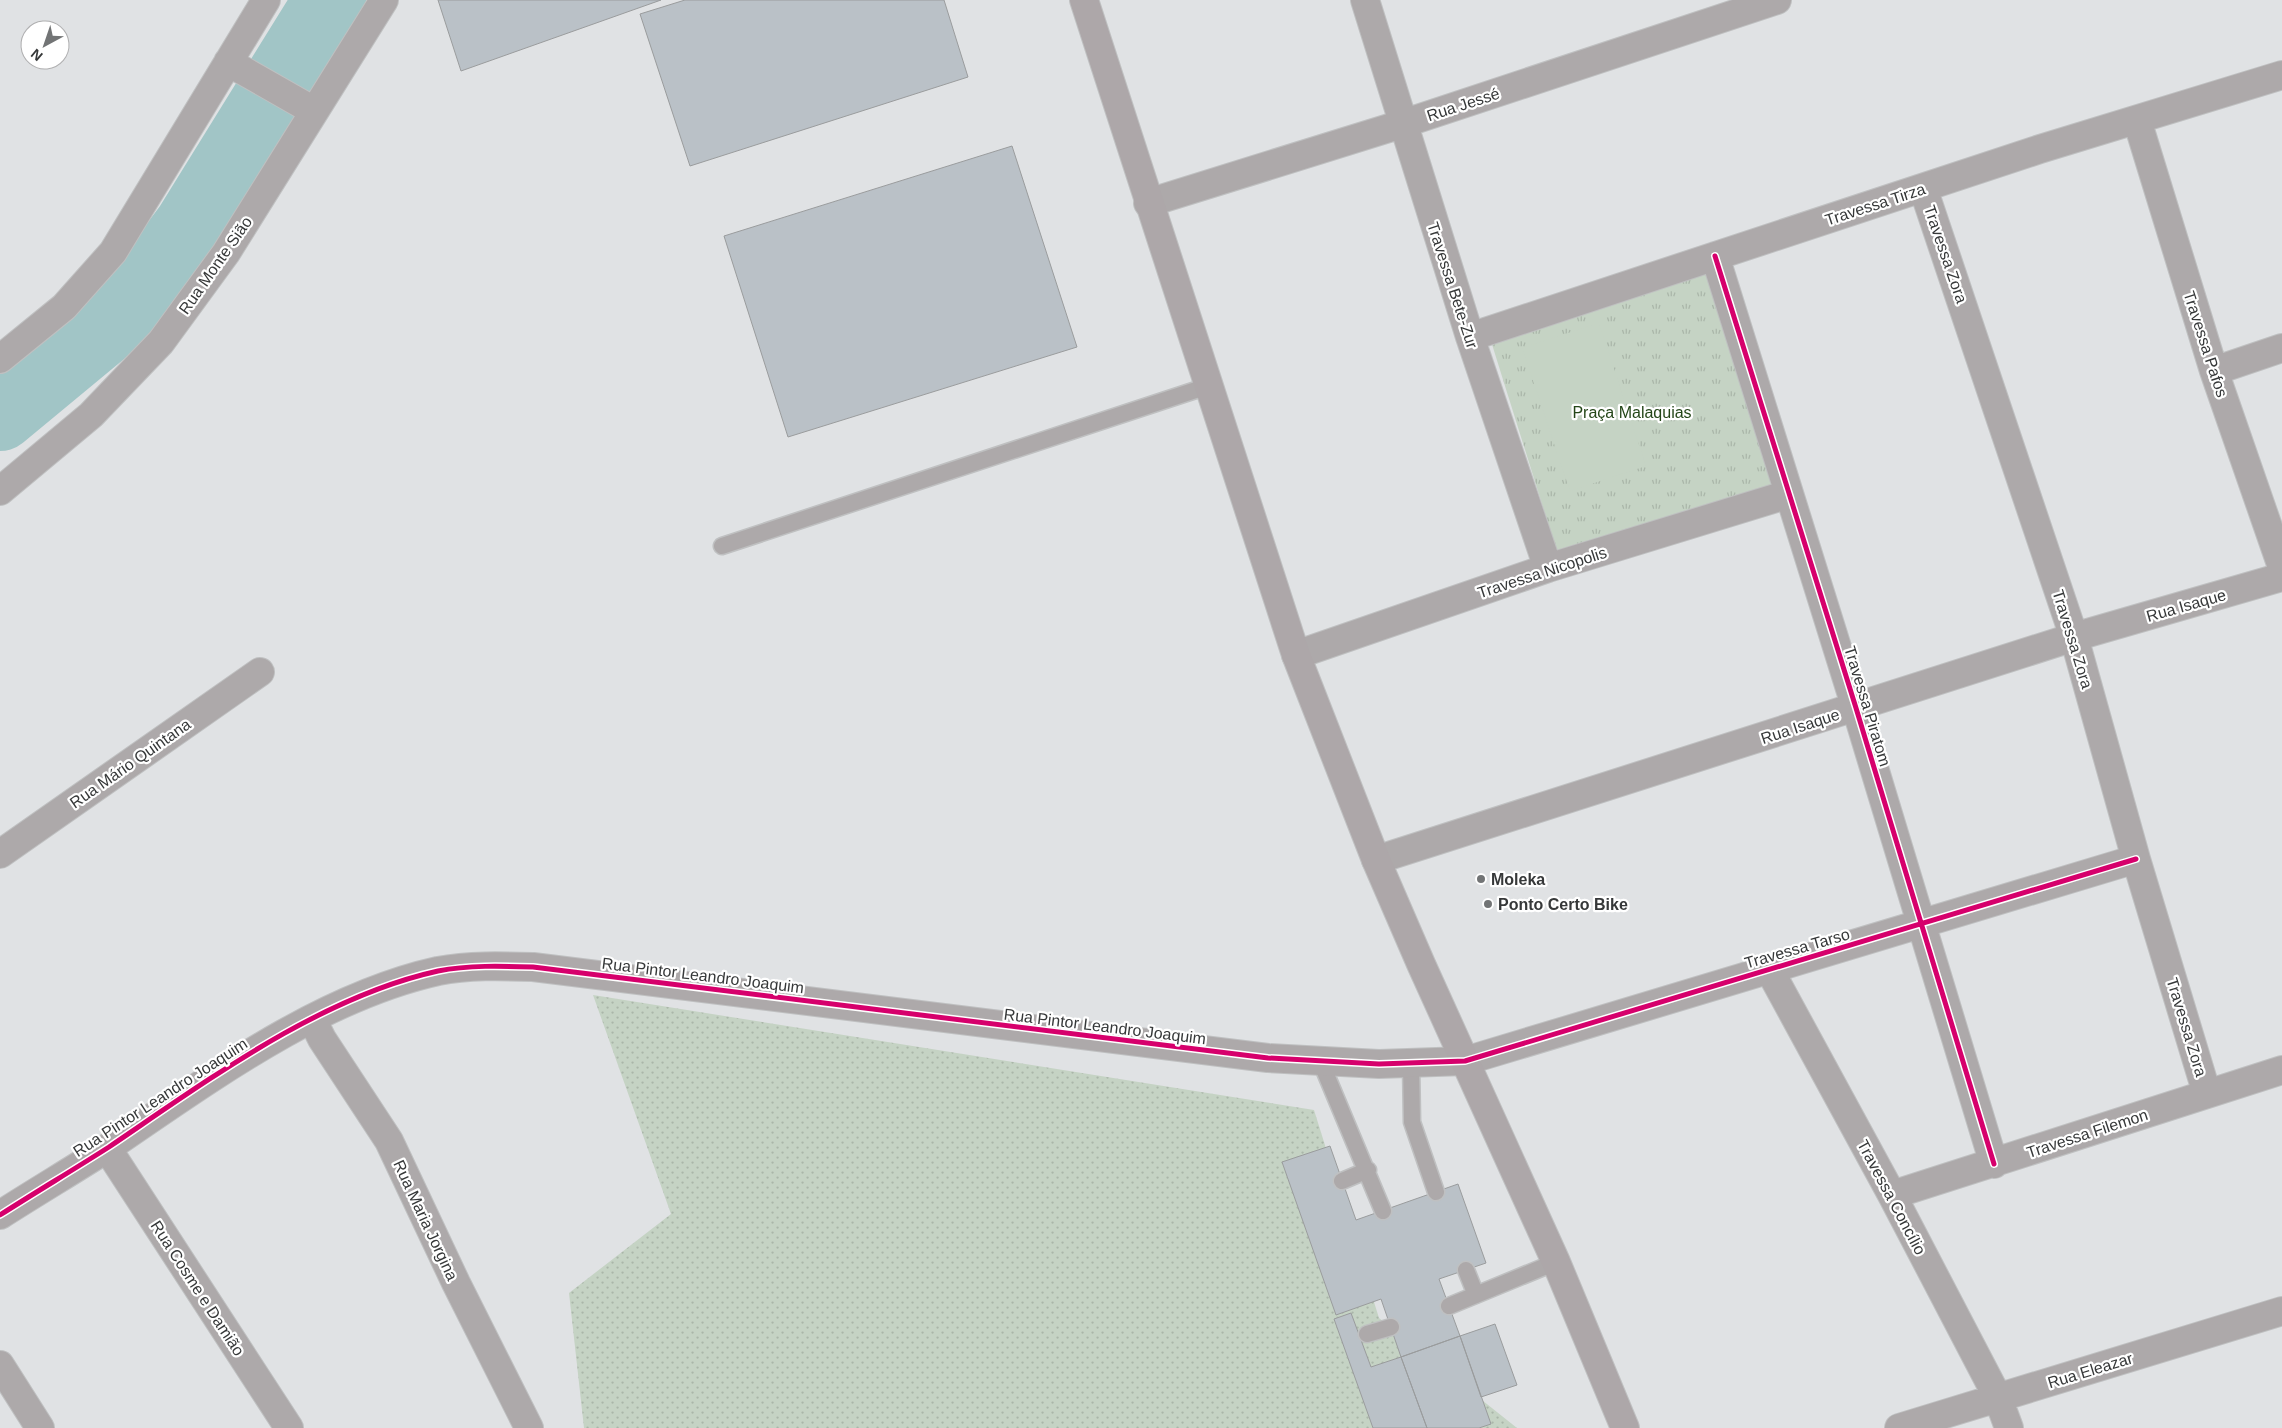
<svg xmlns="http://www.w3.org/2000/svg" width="2282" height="1428" font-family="Helvetica,sans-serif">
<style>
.grass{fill:url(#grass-dots)}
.park{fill:url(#park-tufts)}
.garden{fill:#c5d3c4}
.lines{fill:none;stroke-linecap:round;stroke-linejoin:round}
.river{stroke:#a1c5c6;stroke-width:72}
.building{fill:#bac1c7;stroke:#9a9c9d}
.service-casing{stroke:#bfc0c1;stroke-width:19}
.minor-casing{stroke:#bfc0c1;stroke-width:30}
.secondary-casing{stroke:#bfc0c1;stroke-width:30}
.service{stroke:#ada9aa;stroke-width:16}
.minor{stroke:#ada9aa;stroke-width:28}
.secondary{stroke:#ada7a9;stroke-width:28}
.cycleway-casing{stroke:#fff;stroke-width:8}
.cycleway{stroke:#d6006c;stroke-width:5}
.poi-dot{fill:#727475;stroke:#fff;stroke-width:2}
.labels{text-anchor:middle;stroke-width:4.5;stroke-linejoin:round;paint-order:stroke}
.street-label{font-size:16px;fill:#363839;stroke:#fff}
.park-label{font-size:16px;fill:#244618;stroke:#fff}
.poi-label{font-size:16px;font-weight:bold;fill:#363839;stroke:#fff;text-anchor:start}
</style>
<defs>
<pattern id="grass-dots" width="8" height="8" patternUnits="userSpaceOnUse" patternTransform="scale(1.25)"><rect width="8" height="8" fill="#c5d3c4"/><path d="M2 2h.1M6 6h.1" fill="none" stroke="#aab6a9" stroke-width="1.8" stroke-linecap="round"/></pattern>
<pattern id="park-tufts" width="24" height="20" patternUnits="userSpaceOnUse" patternTransform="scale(1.25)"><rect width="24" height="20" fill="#c5d3c4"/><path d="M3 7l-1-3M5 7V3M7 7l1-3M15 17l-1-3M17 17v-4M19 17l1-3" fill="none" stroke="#aab6a9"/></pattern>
</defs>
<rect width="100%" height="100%" fill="#e0e2e4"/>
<path class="grass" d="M593,995L1314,1110L1379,1318L1517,1428H584L569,1293L671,1214Z"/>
<path class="park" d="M1707,272L1774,485L1557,552L1490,338Z"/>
<path class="garden" d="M1599,323L1646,466L1570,491L1522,348Z"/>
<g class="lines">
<path class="river" d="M0,415L128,309L190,226L330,0"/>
</g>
<path class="building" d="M438,0H661L461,71Z
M685,0H944L968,77L690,166L640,14Z
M1012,146L1077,347L788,437L724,236Z
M1330,1146L1356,1220L1458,1184L1486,1263L1439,1279L1460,1336L1401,1357L1381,1299L1336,1315L1282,1162Z
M1351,1313L1371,1367L1401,1357L1427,1428H1373L1334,1319Z
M1495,1324L1517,1385L1481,1397L1460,1336Z
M1460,1336L1491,1424L1479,1428H1427L1401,1357Z"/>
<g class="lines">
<defs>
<path id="service" d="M722,546L1208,386
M1320,1060L1383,1211
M1411,1063L1412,1122L1436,1192
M1342,1181L1368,1170
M1466,1270L1476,1295
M1449,1306L1556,1262
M1367,1334L1391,1327"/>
<path id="minor" d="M1365,0L1470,337L1548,568
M228,62L314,111
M2137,120L2214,371L2282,567
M1923,188L2074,637L2136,859L2207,1094
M1148,203L1402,124L1777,0
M1715,256L1856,708L1994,1164
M1470,337L2040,149L2282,75
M0,359L64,307L113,252L266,0
M2214,371L2282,348
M0,491L91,415L161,342L226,253L384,0
M1296,655L1548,568L1789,494
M0,854L260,672
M1376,860L2074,637L2282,577
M1769,969L1892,1195L1998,1398L2009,1428
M312,1019L322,1039L389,1141L456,1283L529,1428
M107,1148L289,1428
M1892,1195L2282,1070
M0,1215C36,1192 73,1170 109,1147C208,1080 320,997 438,971C469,965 501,966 533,967L1268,1058L1379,1064L1465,1061L2136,859
M0,1365L40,1428
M1899,1428L2282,1311"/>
<path id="secondary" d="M1084,0L1296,655L1376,860L1421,964L1556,1262L1625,1428"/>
</defs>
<use href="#service" class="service-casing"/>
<use href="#minor" class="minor-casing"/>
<use href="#secondary" class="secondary-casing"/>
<use href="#service" class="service"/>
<use href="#minor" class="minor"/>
<use href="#secondary" class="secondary"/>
<defs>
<path id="cycleway" d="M1715,256L1856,708L1994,1164
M0,1215C36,1192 73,1170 109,1147C208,1080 320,997 438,971C469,965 501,966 533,967L1268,1058L1379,1064L1465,1061L2136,859"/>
</defs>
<use href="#cycleway" class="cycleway-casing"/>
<use href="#cycleway" class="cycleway"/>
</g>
<g class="poi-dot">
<circle cx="1481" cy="879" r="5"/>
<circle cx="1488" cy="904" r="5"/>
</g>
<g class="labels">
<g class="street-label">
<text transform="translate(1463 104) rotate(-18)" y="6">Rua Jessé</text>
<text transform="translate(1875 204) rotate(-18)" y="6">Travessa Tirza</text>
<text transform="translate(1946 254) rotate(71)" y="6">Travessa Zora</text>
<text transform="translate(215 265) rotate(-55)" y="6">Rua Monte Sião</text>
<text transform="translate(1453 285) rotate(72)" y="6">Travessa Bete-Zur</text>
<text transform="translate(2206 344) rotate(72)" y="6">Travessa Pafos</text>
<text transform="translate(1542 572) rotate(-18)" y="6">Travessa Nicopolis</text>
<text transform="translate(2186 605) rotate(-16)" y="6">Rua Isaque</text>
<text transform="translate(2073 639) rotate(73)" y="6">Travessa Zora</text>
<text transform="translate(1868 706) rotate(73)" y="6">Travessa Piratom</text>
<text transform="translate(1800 726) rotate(-18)" y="6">Rua Isaque</text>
<text transform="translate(130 763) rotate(-35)" y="6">Rua Mário Quintana</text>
<text transform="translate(1797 948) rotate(-16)" y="6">Travessa Tarso</text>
<text transform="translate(703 975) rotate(7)" y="6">Rua Pintor Leandro Joaquim</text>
<text transform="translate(1105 1026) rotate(7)" y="6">Rua Pintor Leandro Joaquim</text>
<text transform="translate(2187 1027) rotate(73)" y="6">Travessa Zora</text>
<text transform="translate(160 1097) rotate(-33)" y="6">Rua Pintor Leandro Joaquim</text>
<text transform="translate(2087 1133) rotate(-18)" y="6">Travessa Filemon</text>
<text transform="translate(1892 1197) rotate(62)" y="6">Travessa Concílio</text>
<text transform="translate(426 1220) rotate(65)" y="6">Rua Maria Jorgina</text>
<text transform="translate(198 1288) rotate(57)" y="6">Rua Cosme e Damião</text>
<text transform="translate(2090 1370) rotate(-17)" y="6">Rua Eleazar</text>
</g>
<g class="park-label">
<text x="1632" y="418">Praça Malaquias</text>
</g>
<g class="poi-label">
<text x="1491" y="885">Moleka</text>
<text x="1498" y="910">Ponto Certo Bike</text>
</g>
</g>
<g transform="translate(45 45) rotate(220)"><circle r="24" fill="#ffffff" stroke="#afafb0"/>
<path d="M0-4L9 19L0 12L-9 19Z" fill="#727475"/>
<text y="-8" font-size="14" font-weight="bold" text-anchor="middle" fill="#363839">N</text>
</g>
</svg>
